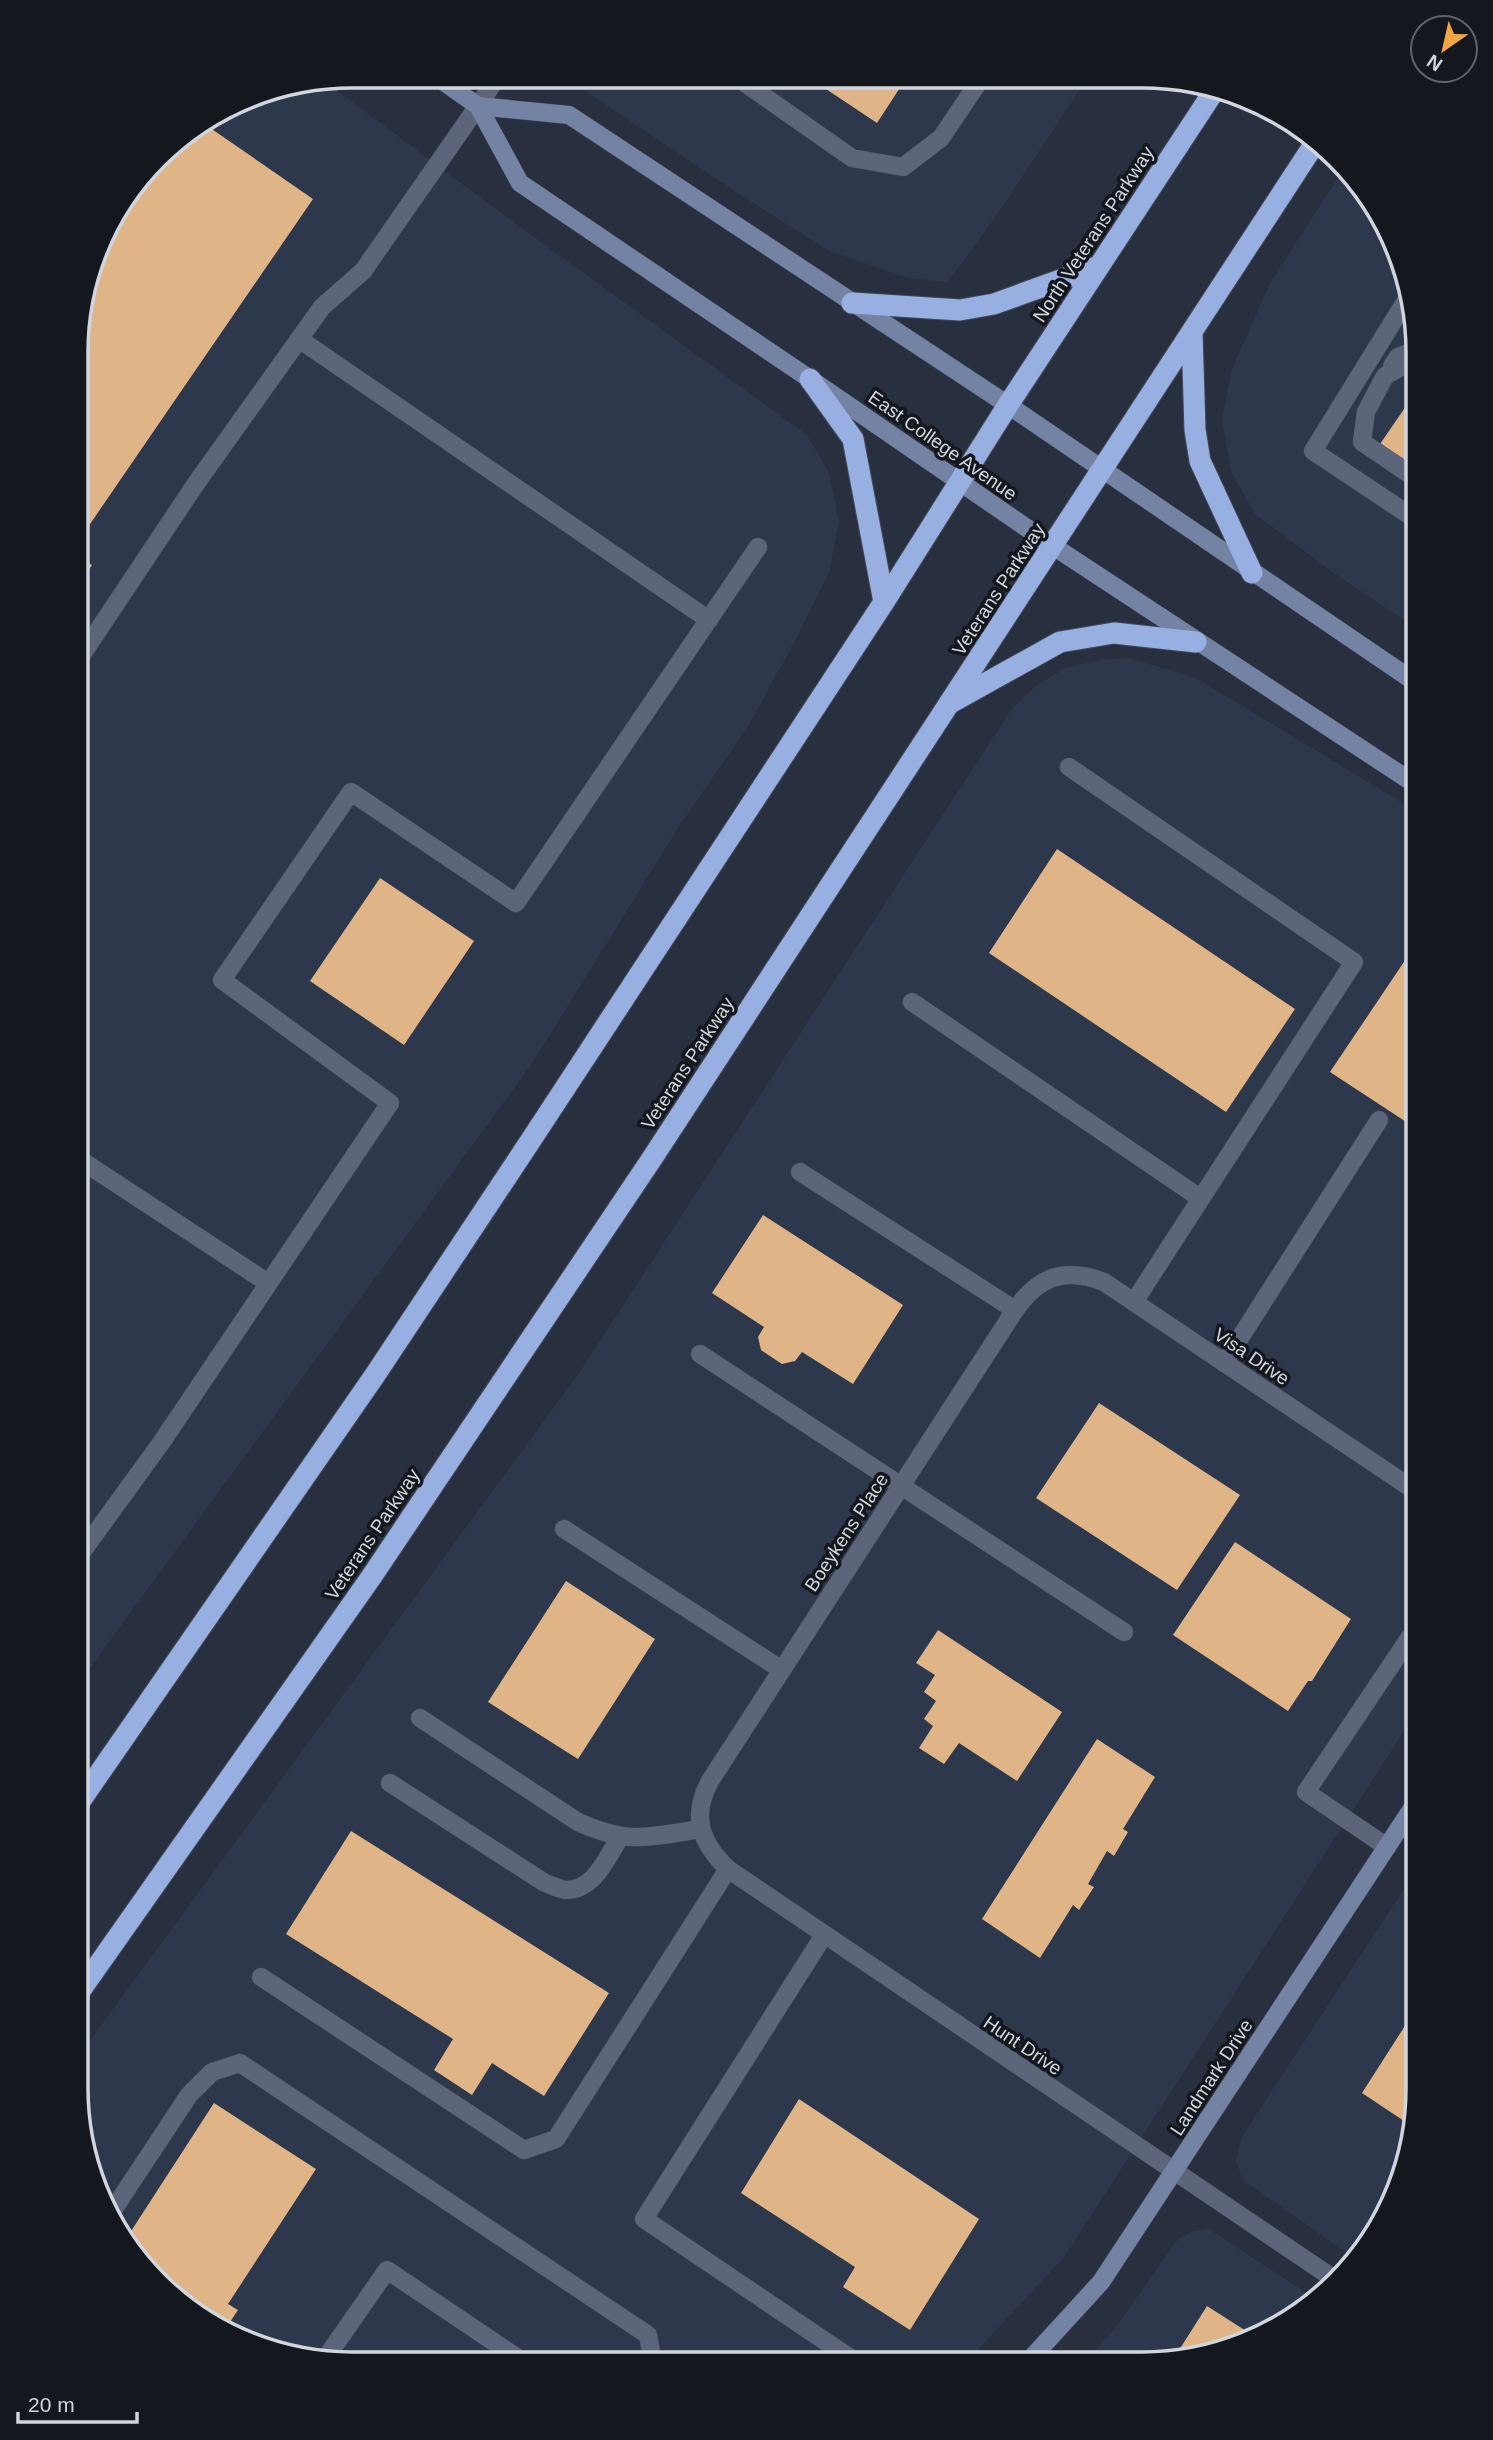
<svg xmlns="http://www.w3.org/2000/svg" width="1493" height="2440" font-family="Helvetica,sans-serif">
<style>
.built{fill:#2e384c}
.building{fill:#dfb588}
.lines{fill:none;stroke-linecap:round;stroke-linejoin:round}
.lane-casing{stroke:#434a58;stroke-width:19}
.street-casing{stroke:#434a58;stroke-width:19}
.secondary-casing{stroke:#434a58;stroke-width:19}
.highway-casing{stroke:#434a58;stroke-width:23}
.lane{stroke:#5c657a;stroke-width:18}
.street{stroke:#5c657a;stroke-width:18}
.secondary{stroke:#7483a4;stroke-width:18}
.highway{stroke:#97afe1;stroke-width:21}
.labels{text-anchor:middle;stroke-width:7;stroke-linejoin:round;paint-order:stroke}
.street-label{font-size:19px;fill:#d0d5de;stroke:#14171e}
.rim{fill:none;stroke:#d0d5de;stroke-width:3.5}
</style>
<rect width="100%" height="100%" fill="#282f3e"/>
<path class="built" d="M563,76L1088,77L1001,209L948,282L908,278L829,251L736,192Z
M324,81L508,218L807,435L829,473L839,522L829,573L798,635L749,725L680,825L531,1065L76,1687L78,315L104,229L169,144L246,96Z
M1345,167L1361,183L1397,246L1418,351V629L1338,576L1255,514L1231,472L1222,420L1232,369L1270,283Z
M1129,658L1196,678L1418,812L1417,1711L1065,2256L965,2364L316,2362L246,2344L183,2308L132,2257L96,2194L75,2089V2061L579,1373L1013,707L1036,686L1065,668L1103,659Z
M1417,1869V2107L1403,2178L1357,2260L1243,2180L1236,2162L1241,2138Z
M1209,2229L1317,2300L1309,2308L1247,2344L1142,2365H1083L1119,2323L1178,2239L1194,2231Z"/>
<path class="building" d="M808,77H907L877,123Z
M203,123L313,199L77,543L78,315L104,229L169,144Z
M1415,393L1418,395V474L1378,447Z
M77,555L92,565L77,587Z
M1057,849L1295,1009L1226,1112L989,953Z
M380,878L474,941L404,1045L310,981Z
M1418,941L1417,1129L1330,1072Z
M763,1215L903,1305L853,1384L802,1352L795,1361L782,1364L761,1350L758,1337L764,1327L712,1293Z
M1099,1403L1240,1495L1177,1590L1036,1498Z
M1235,1542L1351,1619L1312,1681H1308L1288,1711L1173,1635Z
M566,1581L655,1639L578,1759L488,1702Z
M938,1630L1062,1712L1017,1781L959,1743L944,1764L919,1748L933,1726L924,1719L936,1701L924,1692L935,1675L916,1663Z
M1097,1739L1155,1777L1123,1829L1128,1832L1114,1856L1107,1851L1088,1884L1094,1887L1079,1910L1073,1905L1040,1958L982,1919Z
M351,1831L609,1993L544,2096L492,2063L472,2095L434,2070L453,2039L286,1934Z
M1417,2007V2107L1413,2127L1362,2093Z
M799,2099L979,2219L910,2330L843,2287L855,2267L741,2193Z
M214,2103L316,2169L228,2304L238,2310L224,2331L183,2308L133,2257L124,2242Z
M1207,2306L1257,2338L1247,2344L1174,2358Z"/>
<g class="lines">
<defs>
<path id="lane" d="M735,76L852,158L903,167L941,138L982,77
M1407,299L1313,451L1418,521
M299,339L709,620
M1392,366L1398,357L1417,350
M1418,480L1362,442L1366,412L1385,376L1406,364L1418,366
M77,662L195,485L322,307L363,271L478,106
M1069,767L1354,962L1134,1302
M912,1002L1200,1198
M76,1157L268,1283
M800,1172L1015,1310
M700,1354L1124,1632
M1224,1363L1379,1120
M564,1529L782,1670
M76,1560L161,1443L390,1103L222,980L351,792L516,903L758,547
M420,1718L578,1822C629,1845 647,1837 701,1829
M390,1783L545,1883C551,1885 559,1889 566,1890C595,1890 607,1857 620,1837
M1387,1847L1306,1792L1410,1637L1417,1642
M824,1935L644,2219L859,2364
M261,1977L524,2150L556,2139L728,1869
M109,2216L189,2095L212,2072L240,2063L648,2335L653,2363
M323,2362L387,2270L525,2363"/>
<path id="street" d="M478,106L498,76
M1337,2281L728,1869C700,1842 691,1816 710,1781L1015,1310C1039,1276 1064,1267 1104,1282L1417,1492"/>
<path id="secondary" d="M434,75L478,106L520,183L810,379L1053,546L1418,786
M478,106L569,115L1008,405L1418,684
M1026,2364L1101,2282L1417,1801"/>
<path id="highway" d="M852,303L960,310L994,304L1099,266
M1192,333L1195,430L1200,461L1252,573
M810,379L853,439L884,602
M952,702L1060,642L1114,633L1196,642
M76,1807L375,1375L531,1140L884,602L1008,405L1216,88
M75,1998L372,1576L653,1157L1317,140"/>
</defs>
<use href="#lane" class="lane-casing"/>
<use href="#street" class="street-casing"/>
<use href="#secondary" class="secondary-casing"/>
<use href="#highway" class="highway-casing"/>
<use href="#lane" class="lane"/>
<use href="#street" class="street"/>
<use href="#secondary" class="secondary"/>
<use href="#highway" class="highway"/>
</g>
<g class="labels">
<g class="street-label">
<text transform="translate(1093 234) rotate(-57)" y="7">North Veterans Parkway</text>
<text transform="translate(943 445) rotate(35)" y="7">East College Avenue</text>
<text transform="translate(998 589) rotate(-57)" y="7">Veterans Parkway</text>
<text transform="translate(687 1063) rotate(-57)" y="7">Veterans Parkway</text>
<text transform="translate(1252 1356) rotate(34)" y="7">Visa Drive</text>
<text transform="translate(846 1532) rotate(-57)" y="7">Boeykens Place</text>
<text transform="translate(372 1534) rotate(-56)" y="7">Veterans Parkway</text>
<text transform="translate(1023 2045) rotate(34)" y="7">Hunt Drive</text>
<text transform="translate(1211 2077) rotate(-57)" y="7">Landmark Drive</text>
</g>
</g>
<path d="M0 0H1493V2440H0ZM352 88H1142A264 264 0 0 1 1406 352V2088A264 264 0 0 1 1142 2352H352A264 264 0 0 1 88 2088V352A264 264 0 0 1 352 88Z" fill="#14171e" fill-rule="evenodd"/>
<path class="rim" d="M352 88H1142A264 264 0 0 1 1406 352V2088A264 264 0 0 1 1142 2352H352A264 264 0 0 1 88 2088V352A264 264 0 0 1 352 88Z"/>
<g transform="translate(1444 49) rotate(214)"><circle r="33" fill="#14171e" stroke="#5f636b" stroke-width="2"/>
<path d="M0-5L12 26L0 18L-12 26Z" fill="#f3a443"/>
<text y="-10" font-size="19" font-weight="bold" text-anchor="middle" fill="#d0d5de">N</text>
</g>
<path d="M18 2412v10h119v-10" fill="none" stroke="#d0d5de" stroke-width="3.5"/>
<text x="28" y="2412" font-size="21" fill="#d0d5de" stroke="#14171e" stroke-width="5" paint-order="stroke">20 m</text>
</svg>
